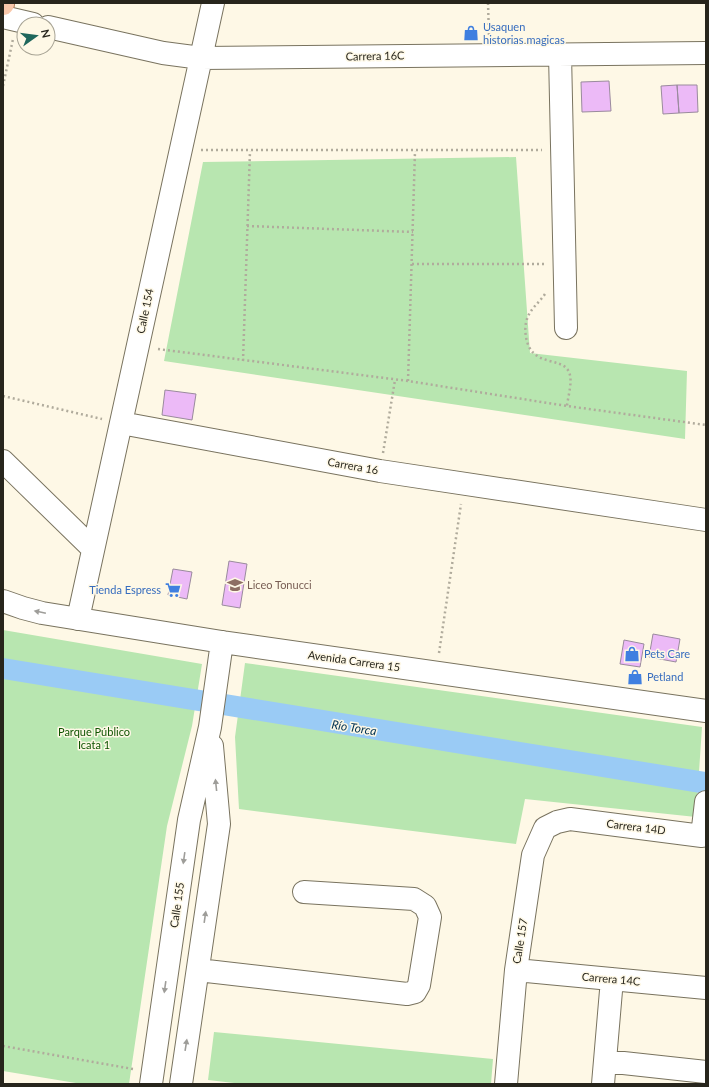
<svg xmlns="http://www.w3.org/2000/svg" width="709" height="1087" font-family="Lato,sans-serif">
<style>
.green{fill:#b8e6b0}
.water{fill:#9acbf5}
.building{fill:#ecbaf7;stroke:#9a8b9d}
.lines{fill:none;stroke-linecap:round;stroke-linejoin:round}
.minor-casing{stroke:#79735f;stroke-width:24}
.major-casing{stroke:#ad7755;stroke-width:24}
.path{stroke:#b0ab9c;stroke-width:2.5;stroke-dasharray:2 3;stroke-linecap:butt}
.minor{stroke:#fff;stroke-width:22}
.major{stroke:#f9c8ab;stroke-width:22}
.oneway{fill:#9e9d99}
.labels{text-anchor:middle;stroke-width:3;stroke-linejoin:round;paint-order:stroke}
.shop-label{font-size:11px;fill:#366cbe;stroke:#fef8e6;text-anchor:start}
.street-label{font-size:11px;fill:#27251c;stroke:#fef8e6}
.education-label{font-size:11px;fill:#785e54;stroke:#fef8e6;text-anchor:start}
.park-label{font-size:11px;fill:#0e5400;stroke:#fef8e6}
.water-label{font-size:12px;font-style:italic;fill:#003253;stroke:#fef8e6}
</style>
<rect width="100%" height="100%" fill="#fef8e6"/>
<path class="green" d="M516,157L530,353L687,371L685,439L164,361L203,162Z
M3,630L202,664L192,726L167,826L129,1084H82L3,1071Z
M245,663L702,727L696,817L525,799L516,844L239,809L235,737Z
M214,1032L493,1059L491,1084H243L208,1080Z"/>
<path class="water" d="M3,658L706,772V794L3,679Z"/>
<path class="building" d="M609,81L611,111L582,112L581,82Z
M677,85H697L698,112L679,113Z
M677,85L679,113L663,114L661,86Z
M165,390L196,394L192,420L162,415Z
M229,561L247,564L240,608L222,605Z
M173,569L192,572L187,599L168,595Z
M653,634L680,639L676,662L649,657Z
M624,640L644,644L640,667L620,664Z"/>
<g class="lines">
<defs>
<path id="minor" d="M3,17L33,24
M48,27L163,53L201,58L706,53
M560,54L566,328
M121,423L380,471L706,520
M3,461L93,549
M3,601L23,608L42,613L222,642L706,711
M78,619L213,3
M198,970L407,994L415,992L419,985L430,917L425,906L414,899L304,892
M516,970L706,988
M605,1061L706,1072
M151,1084L189,820L210,727L222,642
M181,1084L219,824L212,746
M506,1084L516,970L533,855L545,828L557,822L570,819L702,836L706,802
M603,1084L612,979"/>
<path id="major" d="M3,4V3"/>
</defs>
<use href="#minor" class="minor-casing"/>
<use href="#major" class="major-casing"/>
<path class="path" d="M488,3L489,36
M3,86L13,39
M201,150H542
M247,226L413,232
M412,264H545
M545,294C539,303 530,309 527,319C525,325 525,331 526,337C531,368 562,356 569,372C573,381 568,396 567,406
M158,349L408,381L567,406L706,425
M243,361L250,151
M408,381L415,151
M3,396L102,419
M383,453L395,380
M439,653L461,504
M3,1046L133,1069"/>
<use href="#minor" class="minor"/>
<use href="#major" class="major"/>
</g>
<defs><path id="oneway-solid" d="M-6-.8H1V-3.2L6.5 0L1 3.2V.8H-6Z"/></defs>
<g class="oneway">
<use href="#oneway-solid" transform="translate(40 612) rotate(-168)"/>
<use href="#oneway-solid" transform="translate(216 785) rotate(-96)"/>
<use href="#oneway-solid" transform="translate(184 858) rotate(98)"/>
<use href="#oneway-solid" transform="translate(205 917) rotate(-82)"/>
<use href="#oneway-solid" transform="translate(165 987) rotate(98)"/>
<use href="#oneway-solid" transform="translate(186 1045) rotate(-81)"/>
</g>
<defs>
<symbol id="shop-bare" viewBox="-9 -9 18 18"><path d="M-5-2.5h2.3a2.7 3.5 0 0 1 5.4 0H5L5.5 6h-11ZM-1.5-2.5h3a1.5 2.3 0 0 0-3 0Z" fill="#3f7fe0" stroke="#fef8e6" stroke-width="2.5" paint-order="stroke"/></symbol>
<symbol id="school-bare" viewBox="-9 -9 18 18"><path d="M0-5L7-2L0 1L-7-2ZM-4 1L0 2.5L4 1V4Q0 6-4 4Z" fill="#8d6e63" stroke="#fef8e6" stroke-width="2.5" paint-order="stroke"/></symbol>
<symbol id="supermarket-bare" viewBox="-9 -9 18 18"><path d="M-6-5.5h2.5l.6 2H6L4.5 2H-2.5L-4.4-4H-6ZM-1.5 3.2a1.3 1.3 0 1 0 .1 0ZM3 3.2a1.3 1.3 0 1 0 .1 0Z" fill="#3f7fe0" stroke="#fef8e6" stroke-width="2.5" paint-order="stroke"/></symbol>
</defs>
<g fill-rule="evenodd">
<use href="#shop-bare" x="460" y="22" width="22" height="22"/>
<use href="#school-bare" x="224" y="574" width="22" height="22"/>
<use href="#supermarket-bare" x="162" y="579" width="22" height="22"/>
<use href="#shop-bare" x="621" y="643" width="22" height="22"/>
<use href="#shop-bare" x="624" y="666" width="22" height="22"/>
</g>
<g class="labels">
<g class="shop-label">
<text x="483" y="31">Usaquen<tspan x="483" dy="13">historias magicas</tspan></text>
<text x="161" y="594" text-anchor="end">Tienda Espress</text>
<text x="644" y="658">Pets Care</text>
<text x="647" y="681">Petland</text>
</g>
<g class="street-label">
<text transform="translate(375 56) rotate(-1)" y="4">Carrera 16C</text>
<text transform="translate(145 311) rotate(-78)" y="4">Calle 154</text>
<text transform="translate(353 466) rotate(10)" y="4">Carrera 16</text>
<text transform="translate(354 661) rotate(8)" y="4">Avenida Carrera 15</text>
<text transform="translate(636 827) rotate(7)" y="4">Carrera 14D</text>
<text transform="translate(177 905) rotate(-82)" y="4">Calle 155</text>
<text transform="translate(520 941) rotate(-81)" y="4">Calle 157</text>
<text transform="translate(611 979) rotate(5)" y="4">Carrera 14C</text>
</g>
<g class="education-label">
<text x="247" y="589">Liceo Tonucci</text>
</g>
<g class="park-label">
<text x="94" y="736">Parque Público<tspan x="94" dy="13">Icata 1</tspan></text>
</g>
<g class="water-label">
<text transform="translate(354 728) rotate(9)" y="4">Río Torca</text>
</g>
</g>
<rect width="709" height="1087" fill="none" stroke="#27251c" stroke-width="8"/>
<g transform="translate(36 36) rotate(76)"><circle r="19" fill="#fef8e6" stroke="#a8a495"/>
<path d="M0-3L7 15L0 10L-7 15Z" fill="#1f675c"/>
<text y="-6" font-size="11" font-weight="bold" text-anchor="middle" fill="#27251c">N</text>
</g>
</svg>
